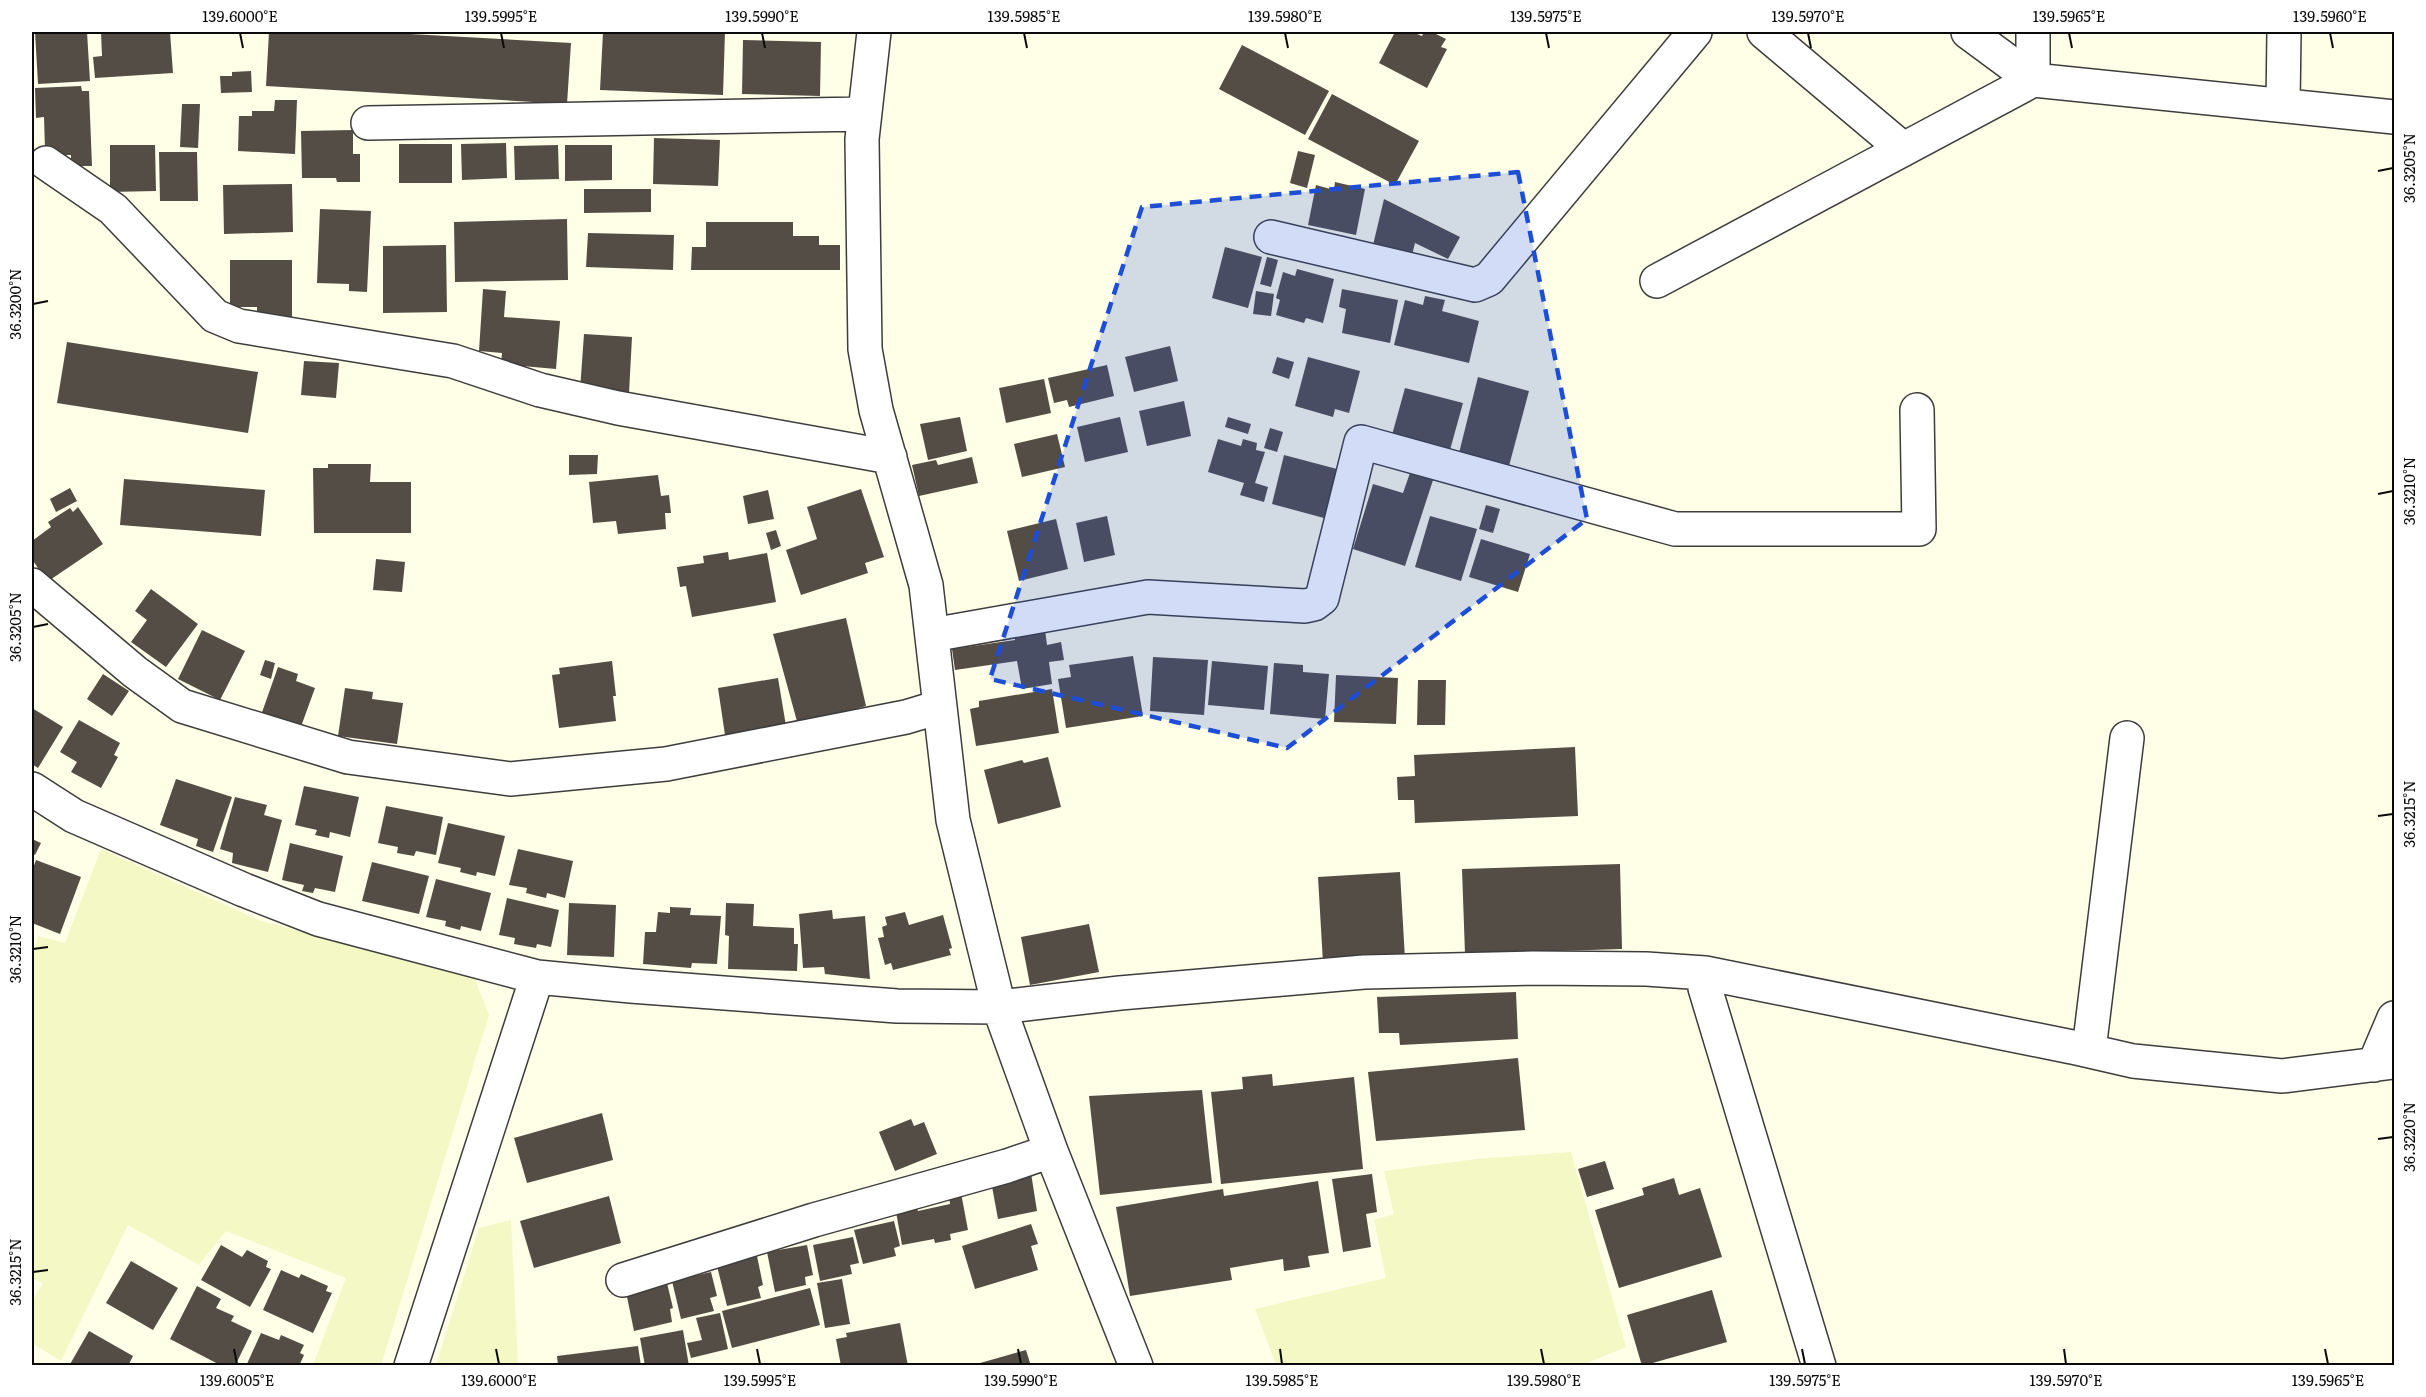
<svg xmlns="http://www.w3.org/2000/svg" width="2426" height="1397" font-family="Literata,serif">
<style>
.farmland{fill:#f4f8c5}
.building{fill:#544d46}
.lines{fill:none;stroke-linecap:round;stroke-linejoin:round}
.minor-casing{stroke:#3d3d3d;stroke-width:36}
.minor{stroke:#fff;stroke-width:33}
.marked{fill:#1d4ed8;fill-opacity:0.2;stroke:#1d4ed8;stroke-width:4.5;stroke-dasharray:12 8;stroke-linejoin:round}
.ticks{fill:none;stroke:#0a0a0a;stroke-width:2}
.neatline{fill:none;stroke:#0a0a0a;stroke-width:2}
.ticks-label{font-size:15px;text-anchor:middle;fill:#0a0a0a}
</style>
<rect width="100%" height="100%" fill="#fffee7"/>
<path class="farmland" d="M101,849L261,921L474,977L489,1015L381,1365H313L346,1278L226,1231L199,1265L128,1225L61,1361L32,1343V1302L43,1283L32,1278V961L38,936L65,943Z
M1571,1152L1626,1347L1582,1365H1276L1255,1309L1386,1278L1374,1220L1394,1214L1384,1171L1477,1159Z
M511,1220L518,1365H436L479,1228Z"/>
<path class="building" d="M35,32H87L90,81L38,84Z
M101,32H170L173,73L95,78L93,57L102,56Z
M269,32H374L571,43L567,104L266,86Z
M603,32H725L723,95L600,90Z
M1395,32H1412L1422,36L1424,32H1432L1446,39L1441,47L1447,49L1427,88L1379,63Z
M743,40L821,42L820,96L742,94Z
M1242,45L1329,91L1305,135L1219,89Z
M251,71L252,92L221,93L220,76H232V72Z
M81,86L82,91H89L92,166H71V155H52L45,150L44,117L36,118L35,88Z
M1332,94L1419,141L1395,185L1308,139Z
M275,100H297L295,154L238,151L239,116H252V111H274Z
M182,104H200L198,148L180,147Z
M353,130V154H360V182H337L336,178H302L301,131Z
M654,138L720,140L718,186L653,184Z
M506,143L507,178L462,180L461,144Z
M399,144H452V183H399Z
M110,145H155L156,191L110,192Z
M558,145L559,179L515,180L514,146Z
M565,145H612V180L565,181Z
M1298,151L1315,155L1307,188L1290,183Z
M159,152H197L198,201H160Z
M1335,182L1365,189L1356,235L1308,225L1316,185L1334,190Z
M292,184L293,232L224,234L223,185Z
M584,189H651V212L584,213Z
M1384,199L1460,237L1448,259L1415,243L1412,255L1373,245Z
M320,209L371,211L367,292L349,291V284L317,283Z
M567,219L568,280L455,282L454,222Z
M706,222H793V236H819V245H840V270H691L692,247H706Z
M588,233L674,235L673,270L586,267Z
M446,245L447,312L383,313V246Z
M1225,247L1262,257L1248,308L1212,298Z
M1267,257L1278,260L1271,287L1260,284Z
M230,260H292V320H257V307H230Z
M1297,269L1334,279L1323,323L1306,318L1304,323L1276,315L1280,300L1276,298L1283,272L1295,276Z
M483,289L506,291L504,317L560,321L556,369L501,364L502,353L479,351Z
M1342,289L1398,300L1390,343L1342,333L1346,309L1339,307Z
M1256,291L1274,294L1271,316L1253,314Z
M1425,296L1445,300L1442,311L1479,321L1469,363L1394,345L1405,300L1423,305Z
M584,334L632,337L629,393L580,390Z
M67,342L258,372L248,433L57,403Z
M1170,346L1178,381L1134,392L1125,357Z
M1277,357L1294,362L1289,379L1272,373Z
M1308,357L1360,371L1349,413L1335,409L1333,417L1295,406Z
M304,361L339,363L336,398L301,395Z
M1107,365L1114,396L1069,407L1067,400L1054,403L1048,378Z
M1478,377L1529,391L1509,466L1459,453Z
M1044,379L1051,413L1006,423L999,388Z
M1405,388L1463,403L1450,450L1392,435Z
M1184,401L1191,436L1147,446L1139,411Z
M960,417L967,451L928,460L920,424Z
M1120,417L1128,452L1085,462L1077,427Z
M1228,417L1251,424L1248,434L1225,427Z
M1270,428L1283,432L1277,452L1264,448Z
M1057,434L1065,467L1022,477L1014,444Z
M1218,439L1241,446L1243,439L1257,443L1256,450L1265,452L1255,483L1268,487L1264,502L1240,495L1244,483L1208,472Z
M569,455H598L597,474L569,475Z
M1284,455L1337,469L1324,518L1272,504Z
M972,457L978,483L919,496L912,465L936,460L938,465Z
M328,464H371L370,482H411V533H314L313,468H328Z
M1411,470L1434,477L1405,566L1353,549L1373,484L1403,493Z
M658,475L661,496L669,495L671,513H665L666,529L618,534L616,521L593,523L589,482Z
M124,479L265,490L261,536L120,525Z
M70,488L77,501L56,512L50,499Z
M861,489L884,557L865,563L868,573L801,595L786,550L817,539L807,507Z
M768,490L774,519L748,524L743,496Z
M1486,505L1500,509L1493,533L1479,529Z
M78,507L103,544L47,582L32,559V541L51,527L48,522L70,508L73,512Z
M1107,516L1115,555L1084,562L1076,523Z
M1430,516L1477,529L1461,581L1415,567Z
M1056,519L1068,569L1019,581L1007,531Z
M776,530L781,546L771,550L766,533Z
M1481,539L1530,554L1518,592L1469,577Z
M728,552L729,560L767,553L776,602L692,617L686,586L680,587L677,567L704,563L703,556Z
M376,559L405,562L402,592L373,590Z
M151,589L198,624L166,667L131,642L147,620L135,611Z
M846,618L866,706L798,725L773,634Z
M202,630L245,651L220,700L178,679Z
M1045,630L1047,645L1061,642L1064,660L1049,662L1052,684L1022,689L1017,661L955,670L952,649L1015,640L1014,634Z
M1133,656L1143,716L1066,728L1058,679L1071,677L1069,665Z
M1153,657L1208,660L1204,715L1150,711Z
M265,660L275,663L271,679L260,675Z
M612,661L616,696H613L616,721L559,728L552,675L560,674L559,668Z
M1212,661L1268,666L1264,710L1208,705Z
M1274,663L1303,665V672L1329,674L1325,719L1270,714Z
M278,667L298,674L296,681L315,688L299,732L260,718Z
M103,674L129,691L112,716L87,699Z
M1336,675L1398,678L1396,724L1334,722Z
M778,678L786,726L725,735L718,688Z
M1418,680H1446L1445,725H1417Z
M345,688L373,692L372,699L403,703L397,744L338,736Z
M1052,689L1059,733L976,746L970,709L979,707V701Z
M32,708L63,727L38,768L32,764Z
M79,720L120,743L114,755L118,757L101,788L71,772L77,762L60,752Z
M1575,747L1578,816L1415,823L1414,800H1398L1397,777L1415,776L1414,755Z
M1048,757L1061,807L998,824L984,770L1022,760L1024,763Z
M176,779L232,797L213,852L196,846L198,839L160,825Z
M304,786L359,797L350,837L330,832L329,838L315,835L317,830L295,825Z
M235,797L267,805L264,815L282,820L268,872L232,863L233,853L220,849Z
M386,806L443,817L436,855L416,851L414,856L397,853L398,847L378,843Z
M448,823L505,836L495,876L477,872L476,876L460,872L461,868L438,863Z
M32,839L41,843L35,855L32,853Z
M290,843L343,856L335,892L315,888L313,893L302,891L304,885L282,880Z
M518,849L573,861L565,898L547,893L546,898L526,893L527,888L509,885Z
M36,860L81,877L60,934L32,923V871Z
M372,862L429,876L419,914L362,901Z
M1620,864L1622,949L1465,954L1462,869Z
M1400,872L1405,959L1323,963L1318,877Z
M436,879L491,893L481,931L461,926L460,930L445,926L446,921L426,917Z
M507,898L559,910L551,947L537,944L536,948L514,944L515,938L499,935Z
M569,903L616,905L614,957L567,955Z
M726,903L754,904L753,926L794,928V944H798L797,971L728,969L729,936L725,935Z
M670,907L691,908L690,915L721,916L717,964L692,963L691,968L643,964L645,932H656L658,912L670,913Z
M832,910L833,919L865,916L870,979L825,974L824,967L803,968L799,914Z
M905,912L909,925L943,915L952,948L949,949L951,955L893,970L891,963L885,965L878,938L884,937L882,927L887,925L885,917Z
M1089,924L1099,972L1030,985L1021,937Z
M1516,992L1518,1039L1400,1045L1399,1033H1379L1377,997Z
M1518,1058L1525,1130L1376,1141L1368,1072Z
M1272,1074L1273,1086L1354,1077L1363,1169L1221,1184L1211,1092L1243,1089L1242,1077Z
M1202,1090L1212,1183L1100,1195L1089,1096Z
M602,1113L613,1160L527,1183L514,1138Z
M911,1119L914,1126L924,1122L937,1154L895,1171L879,1132Z
M1605,1161L1614,1189L1587,1197L1578,1169Z
M1031,1173L1037,1211L998,1219L991,1181Z
M1372,1174L1377,1212L1366,1214L1371,1247L1343,1252L1332,1179Z
M1674,1178L1679,1195L1700,1188L1722,1257L1619,1288L1595,1210L1644,1195L1642,1188Z
M1318,1181L1329,1253L1308,1256L1310,1267L1284,1271L1283,1259L1230,1268L1232,1280L1130,1296L1116,1207L1223,1189L1224,1196Z
M961,1193L968,1230L950,1234L951,1240L935,1243L934,1239L902,1245L896,1212L917,1208L918,1211L950,1204L949,1196Z
M609,1196L621,1243L534,1268L520,1221Z
M894,1221L900,1246L894,1248L896,1256L863,1264L854,1230Z
M1031,1224L1038,1244L1031,1246L1038,1270L975,1289L962,1246Z
M853,1237L859,1263L850,1265L852,1274L820,1281L813,1245Z
M221,1245L242,1257L247,1250L268,1261L266,1267L271,1269L250,1307L201,1280Z
M807,1245L813,1275L805,1277L806,1285L775,1292L767,1252Z
M757,1256L763,1285L758,1287L761,1298L727,1306L717,1266Z
M131,1261L178,1288L153,1330L106,1303Z
M281,1270L299,1278L301,1274L328,1286L326,1291L332,1293L313,1333L263,1310Z
M711,1272L717,1296L710,1298L714,1311L681,1319L672,1281Z
M842,1279L850,1324L825,1328L817,1283Z
M667,1283L673,1308L670,1309L672,1322L634,1331L626,1292Z
M197,1286L221,1299L216,1308L234,1316L231,1321L252,1331L235,1366H222L170,1339Z
M810,1288L820,1325L732,1348L722,1311Z
M1712,1290L1727,1342L1642,1366L1627,1315Z
M720,1313L728,1349L691,1358L687,1343L702,1340L696,1318Z
M900,1323L908,1366H841L836,1339L847,1337L846,1333Z
M683,1330L689,1366H645L640,1338Z
M89,1331L133,1356L128,1366H69Z
M261,1333L279,1340L281,1335L304,1345L300,1353L304,1355L299,1366H246Z
M638,1346L641,1366H558L557,1356Z
M1026,1350L1031,1366H973V1365Z"/>
<g class="lines">
<defs>
<path id="minor" d="M874,32L862,139L865,349L876,410L926,585L953,820L999,1007L1051,1151L1136,1366
M1764,32L1903,149
M1968,32L2033,80L2394,117
M2033,80V32
M2283,105L2284,32
M368,123L864,114
M46,163L113,209L215,316L239,326L453,361L540,390L618,408L890,457
M1271,237L1475,285L1489,279L1695,32
M1657,281L2033,80
M32,585L135,672L182,706L348,757L510,779L666,764L906,717L939,707
M932,635L1148,597L1305,606L1314,604L1322,598L1361,442L1675,529H1919L1917,410
M32,789L74,816L244,890L318,919L537,977L631,986L897,1006L999,1007L1120,993L1364,972L1533,968L1646,969L1705,973L2072,1047L2133,1061L2282,1076L2394,1062
M1705,973V988L1819,1366
M2089,1050L2127,738
M2374,1065L2394,1018
M623,1280L814,1220L1007,1166L1051,1151
M411,1366L537,977"/>
</defs>
<use href="#minor" class="minor-casing"/>
<use href="#minor" class="minor"/>
</g>
<path class="marked" d="M1518,172L1587,519L1287,748L990,679L1142,207Z"/>
<path class="ticks" d="M240,33L243,48M501,33L504,48M762,33L765,48M1024,33L1027,48M1285,33L1288,48M1546,33L1549,48M1808,33L1811,48M2069,33L2072,48M2330,33L2333,48M2378,171L2393,168M33,304L48,301M2378,494L2393,491M33,627L48,624M2378,816L2393,814M33,949L48,947M2378,1139L2393,1137M33,1272L48,1270M234,1349L237,1364M496,1349L499,1364M757,1349L760,1364M1018,1349L1021,1364M1280,1349L1282,1364M1541,1349L1544,1364M1802,1349L1805,1364M2064,1349L2066,1364M2325,1349L2328,1364"/>
<rect width="2426" height="1397" fill="none" stroke="#ffffff" stroke-width="66"/>
<rect x="33" y="33" width="2360" height="1331" class="neatline"/>
<g class="ticks-label">
<text x="240" y="22">139.6000°E</text>
<text x="501" y="22">139.5995°E</text>
<text x="762" y="22">139.5990°E</text>
<text x="1024" y="22">139.5985°E</text>
<text x="1285" y="22">139.5980°E</text>
<text x="1546" y="22">139.5975°E</text>
<text x="1808" y="22">139.5970°E</text>
<text x="2069" y="22">139.5965°E</text>
<text x="2330" y="22">139.5960°E</text>
<text transform="translate(2410 168) rotate(-90)" y="5">36.3205°N</text>
<text transform="translate(16 304) rotate(-90)" y="5">36.3200°N</text>
<text transform="translate(2410 491) rotate(-90)" y="5">36.3210°N</text>
<text transform="translate(16 627) rotate(-90)" y="5">36.3205°N</text>
<text transform="translate(2410 814) rotate(-90)" y="5">36.3215°N</text>
<text transform="translate(16 949) rotate(-90)" y="5">36.3210°N</text>
<text transform="translate(2410 1137) rotate(-90)" y="5">36.3220°N</text>
<text transform="translate(16 1272) rotate(-90)" y="5">36.3215°N</text>
<text x="237" y="1386">139.6005°E</text>
<text x="499" y="1386">139.6000°E</text>
<text x="760" y="1386">139.5995°E</text>
<text x="1021" y="1386">139.5990°E</text>
<text x="1282" y="1386">139.5985°E</text>
<text x="1544" y="1386">139.5980°E</text>
<text x="1805" y="1386">139.5975°E</text>
<text x="2066" y="1386">139.5970°E</text>
<text x="2328" y="1386">139.5965°E</text>
</g>
</svg>
